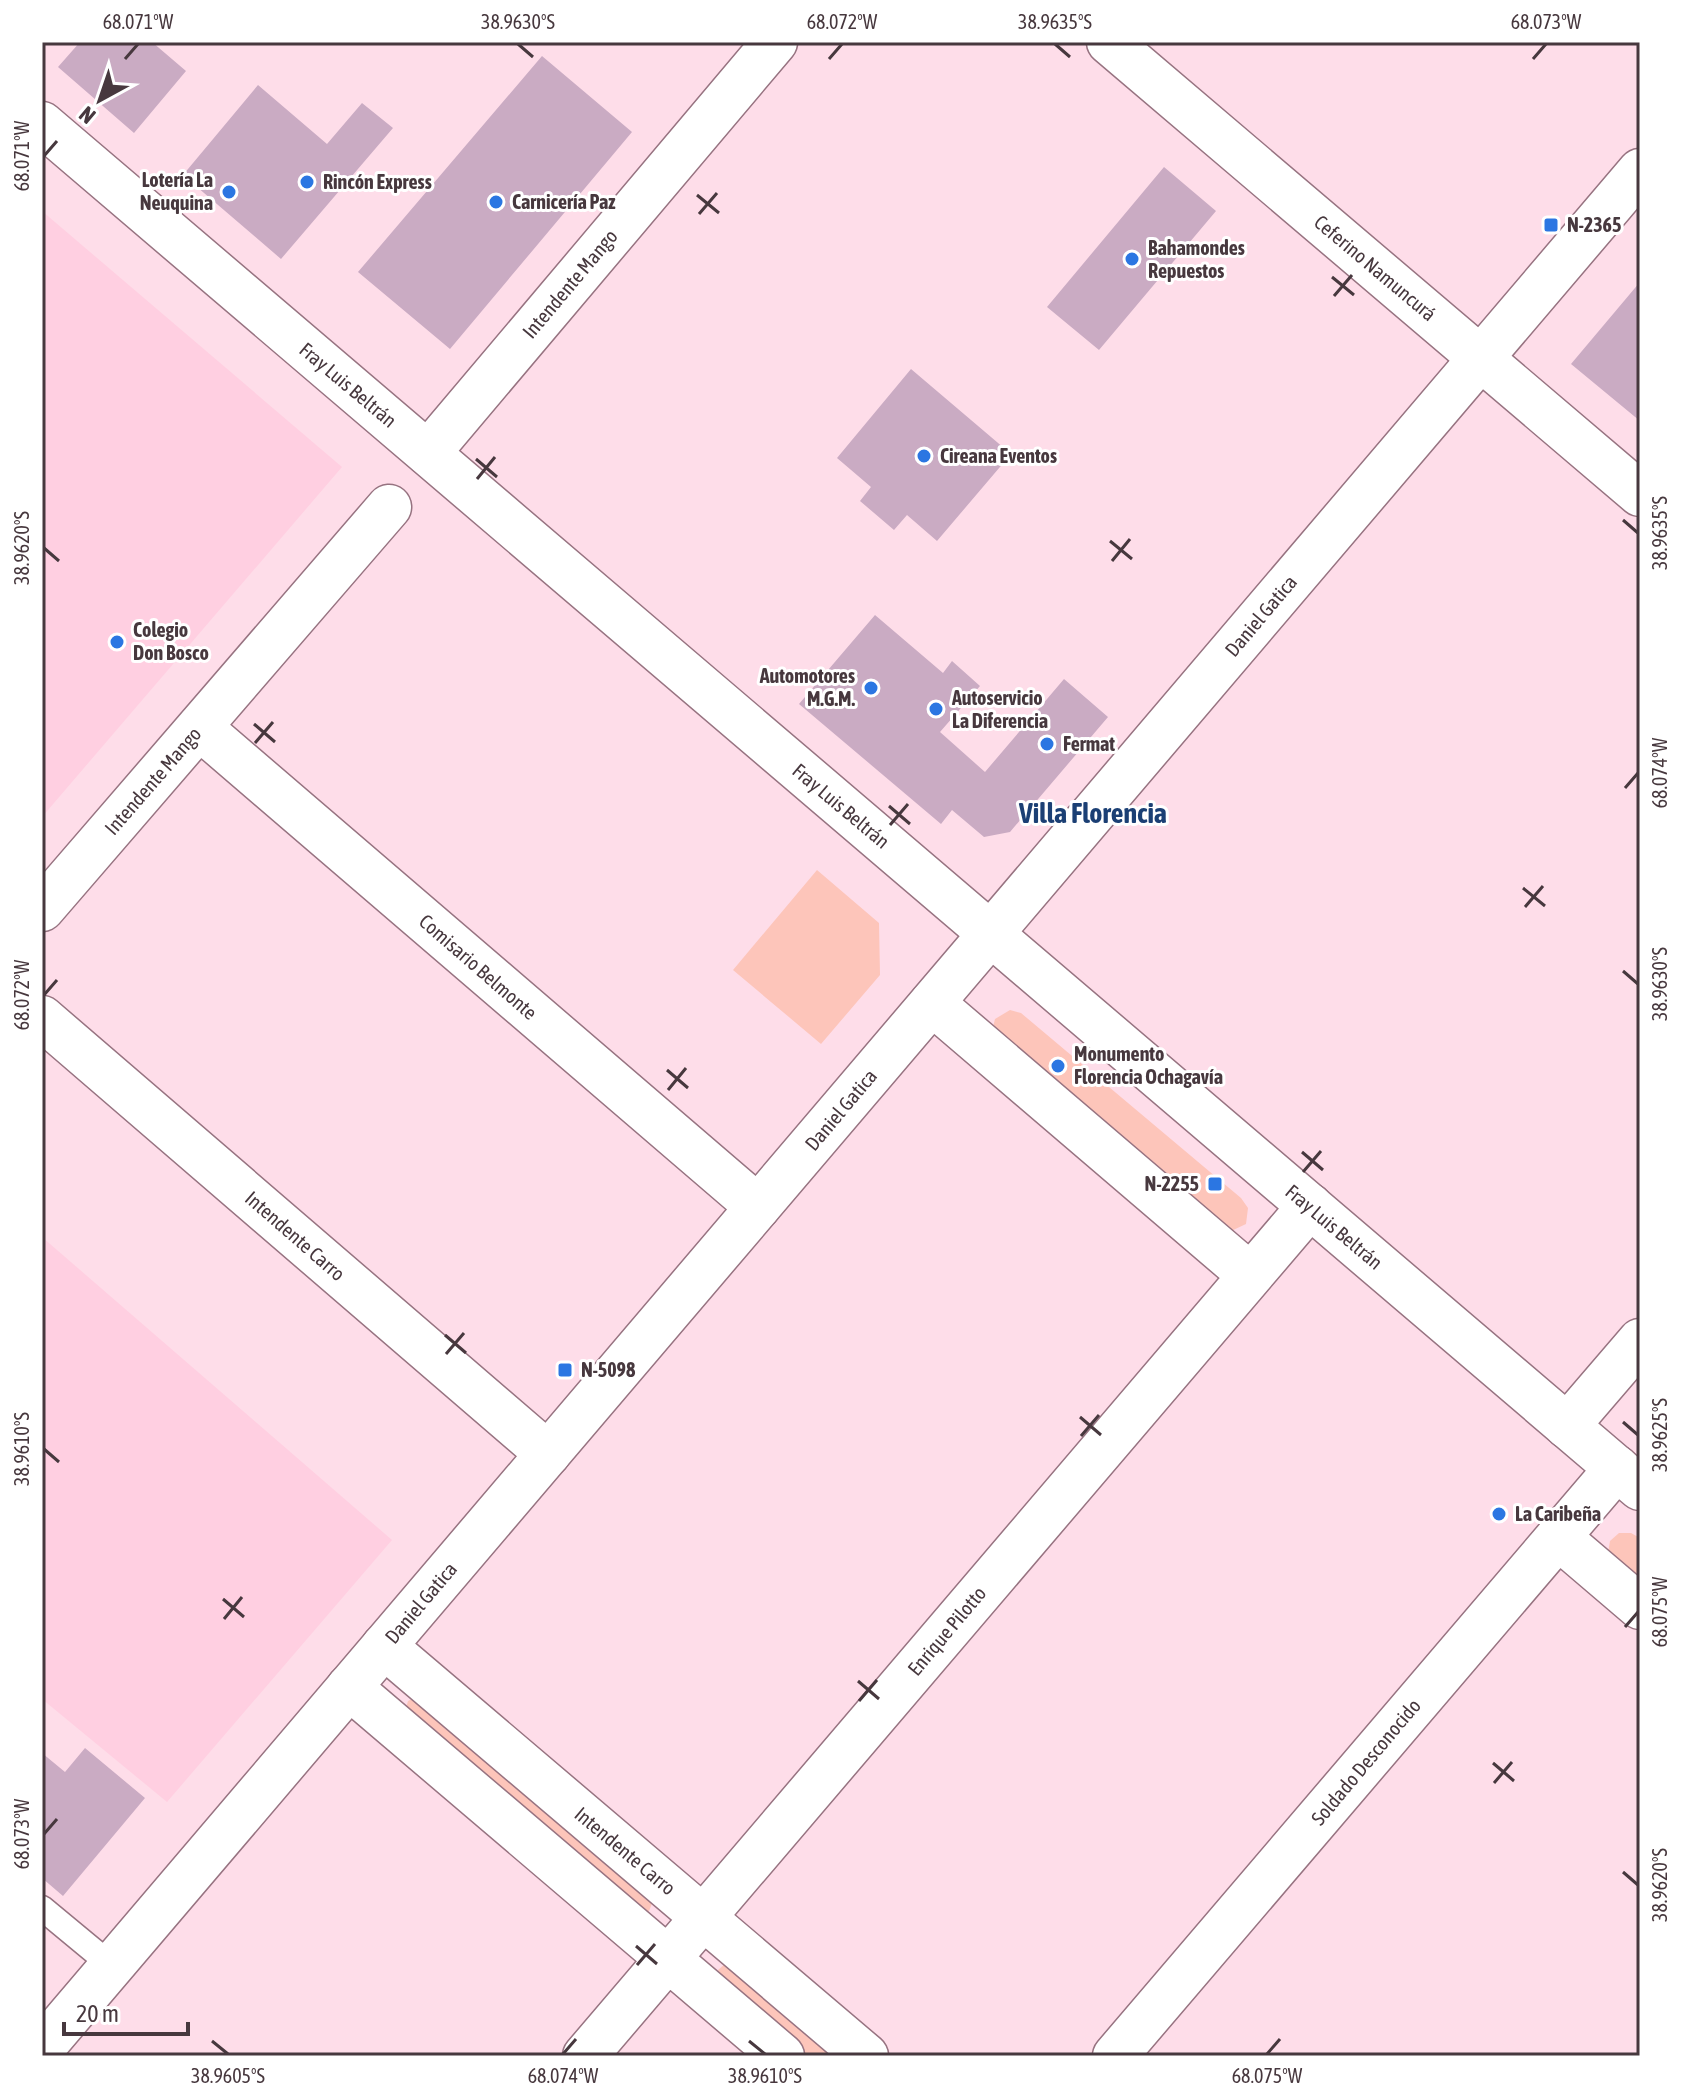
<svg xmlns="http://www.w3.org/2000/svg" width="1682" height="2098" font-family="'Asap Condensed',sans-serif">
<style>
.built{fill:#ffcfe1}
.green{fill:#fdc5ba}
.building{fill:#caabc3}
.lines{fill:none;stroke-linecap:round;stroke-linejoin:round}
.service-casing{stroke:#977381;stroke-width:27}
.minor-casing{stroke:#977381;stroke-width:47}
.tertiary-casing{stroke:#977381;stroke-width:47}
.secondary-casing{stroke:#977381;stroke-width:47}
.service{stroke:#fff;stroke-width:24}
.minor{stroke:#fff;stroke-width:44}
.tertiary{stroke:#fff;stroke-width:44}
.secondary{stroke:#fff;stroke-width:44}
.ticks{fill:none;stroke:#47383e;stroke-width:3}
.poi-dot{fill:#2b76e2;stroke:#fff;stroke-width:3}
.labels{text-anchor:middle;stroke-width:6;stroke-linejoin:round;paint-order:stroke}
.poi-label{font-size:20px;font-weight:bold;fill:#47383e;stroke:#fff;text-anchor:start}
.street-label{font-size:20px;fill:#47383e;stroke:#fff}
.district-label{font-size:28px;font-weight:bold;fill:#1b3f74;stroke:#fff}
.neatline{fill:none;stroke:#47383e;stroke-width:3}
.ticks-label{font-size:20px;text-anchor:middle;fill:#47383e}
</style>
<rect width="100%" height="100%" fill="#fedde9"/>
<path class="built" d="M42,211L342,467L42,817Z
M42,1237L392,1540L167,1802L42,1699Z"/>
<path class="green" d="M817,870L879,923L880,975L821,1044L733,970Z
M1010,1010L1021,1013L1241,1198L1248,1208L1246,1224L1229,1232L992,1031L995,1019Z
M1619,1533H1631L1640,1538V1588L1608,1553L1610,1541Z
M414,1698L653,1901L649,1911L645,1913L405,1711L408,1701Z
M726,1963L841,2056H808L719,1979L718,1970Z"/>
<path class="building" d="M80,42H152L186,71L134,133L58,67Z
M542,56L632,132L450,349L358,272Z
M258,85L327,144L362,103L393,128L281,259L183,175Z
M1164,167L1216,211L1099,350L1047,307Z
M1640,282V421L1571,364Z
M911,369L1011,454L937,541L907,515L894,530L860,501L871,487L837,458Z
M875,615L943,673L952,661L980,686L940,732L985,772L1064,679L1108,717L1010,832L984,837L952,810L941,824L799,704Z
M85,1748L145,1798L63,1896L42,1878V1753L65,1772Z"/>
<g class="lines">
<defs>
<path id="service" d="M42,1908L112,1966"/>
<path id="minor" d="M1109,42L1640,494
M428,453L775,42
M199,727L758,1207
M42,909L389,507
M932,1003L1250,1275
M42,1018L548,1454
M1567,1426L1640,1341
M1558,1537L1640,1607
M384,1646L866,2056
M349,1687L782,2056
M585,2056L1310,1206
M1115,2056L1617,1468"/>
<path id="tertiary" d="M42,124L1640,1488"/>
<path id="secondary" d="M42,2048L1640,171"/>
</defs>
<use href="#service" class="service-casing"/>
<use href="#minor" class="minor-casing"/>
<use href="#tertiary" class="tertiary-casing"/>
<use href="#secondary" class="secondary-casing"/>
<use href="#service" class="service"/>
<use href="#minor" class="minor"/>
<use href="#tertiary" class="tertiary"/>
<use href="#secondary" class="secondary"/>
</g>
<path class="ticks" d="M518,44L533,57M1055,44L1070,57M125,59L138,44M829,59L842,44M1533,59L1546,44M44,156L57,141M697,195L719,213M699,214L717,193M1332,277L1354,295M1334,296L1352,275M476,459L497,477M477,479L495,457M1623,520L1638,533M1110,541L1132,559M44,548L59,561M1112,561L1130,539M254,724L275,742M255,743L273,722M1625,788L1638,773M889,806L910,824M890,825L908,804M1523,888L1545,906M1525,907L1543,886M1623,971L1638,984M44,995L57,980M667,1070L688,1088M668,1090L686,1068M1302,1152L1323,1170M1303,1172L1321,1151M445,1335L466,1353M446,1354L464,1333M1080,1417L1101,1435M1623,1422L1638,1435M1081,1436L1099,1415M44,1449L59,1462M223,1599L244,1617M224,1619L242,1597M1625,1627L1638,1612M858,1681L879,1699M859,1701L877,1680M1493,1763L1514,1781M1494,1783L1512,1762M44,1834L57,1819M1623,1872L1638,1885M636,1946L657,1964M637,1965L655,1944M212,2041L228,2054M749,2041L765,2054M563,2054L576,2039M1267,2054L1280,2039"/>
<g class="poi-dot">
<circle cx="307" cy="182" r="8"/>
<circle cx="229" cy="192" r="8"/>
<circle cx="496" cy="202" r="8"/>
<rect x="1543" y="217" width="16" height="16" rx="4"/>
<circle cx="1132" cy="259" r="8"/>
<circle cx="924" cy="456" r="8"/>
<circle cx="117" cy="642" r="8"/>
<circle cx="871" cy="688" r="8"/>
<circle cx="936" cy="709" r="8"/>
<circle cx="1047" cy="744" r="8"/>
<circle cx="1058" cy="1066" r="8"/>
<rect x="1207" y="1176" width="16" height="16" rx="4"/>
<rect x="557" y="1362" width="16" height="16" rx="4"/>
<circle cx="1499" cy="1514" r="8"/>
</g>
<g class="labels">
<g class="poi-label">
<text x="213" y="187" text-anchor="end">Lotería La<tspan x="213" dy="23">Neuquina</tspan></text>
<text x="323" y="189">Rincón Express</text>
<text x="512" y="209">Carnicería Paz</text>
<text x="1567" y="232">N-2365</text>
<text x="1148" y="255">Bahamondes<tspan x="1148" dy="23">Repuestos</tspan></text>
<text x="940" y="463">Cireana Eventos</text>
<text x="133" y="637">Colegio<tspan x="133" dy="23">Don Bosco</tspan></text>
<text x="855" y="683" text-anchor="end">Automotores<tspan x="855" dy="23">M.G.M.</tspan></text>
<text x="952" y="705">Autoservicio<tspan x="952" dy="23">La Diferencia</tspan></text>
<text x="1063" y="751">Fermat</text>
<text x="1074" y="1061">Monumento<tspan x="1074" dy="23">Florencia Ochagavía</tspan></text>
<text x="1199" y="1191" text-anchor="end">N-2255</text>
<text x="581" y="1377">N-5098</text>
<text x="1515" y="1521">La Caribeña</text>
</g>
<g class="street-label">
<text transform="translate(1375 268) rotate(40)" y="7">Ceferino Namuncurá</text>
<text transform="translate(570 284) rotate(-50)" y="7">Intendente Mango</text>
<text transform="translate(348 385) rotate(40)" y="7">Fray Luis Beltrán</text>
<text transform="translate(1261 616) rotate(-50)" y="7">Daniel Gatica</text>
<text transform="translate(153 781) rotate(-49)" y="7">Intendente Mango</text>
<text transform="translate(841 806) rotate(40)" y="7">Fray Luis Beltrán</text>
<text transform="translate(478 967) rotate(41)" y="7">Comisario Belmonte</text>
<text transform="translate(841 1110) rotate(-50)" y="7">Daniel Gatica</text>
<text transform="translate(1334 1227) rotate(40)" y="7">Fray Luis Beltrán</text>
<text transform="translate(295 1236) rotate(41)" y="7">Intendente Carro</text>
<text transform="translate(421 1603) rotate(-50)" y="7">Daniel Gatica</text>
<text transform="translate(947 1631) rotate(-50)" y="7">Enrique Pilotto</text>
<text transform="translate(1366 1762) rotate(-50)" y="7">Soldado Desconocido</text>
<text transform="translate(625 1851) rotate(40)" y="7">Intendente Carro</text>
</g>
<g class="district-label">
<text x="1093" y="823">Villa Florencia</text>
</g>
</g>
<rect width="1682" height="2098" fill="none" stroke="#ffffff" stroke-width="88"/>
<g transform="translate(100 100) rotate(220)" stroke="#ffffff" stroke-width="6" paint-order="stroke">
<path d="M0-6L14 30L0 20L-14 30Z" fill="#47383e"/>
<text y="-12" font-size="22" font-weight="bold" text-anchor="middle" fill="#47383e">N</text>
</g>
<path d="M64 2022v12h124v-12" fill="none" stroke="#47383e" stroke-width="4"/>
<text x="76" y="2022" font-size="24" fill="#47383e" stroke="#ffffff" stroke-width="6" paint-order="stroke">20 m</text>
<rect x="44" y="44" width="1594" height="2010" class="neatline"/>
<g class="ticks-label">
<text x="138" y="29">68.071°W</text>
<text x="518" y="29">38.9630°S</text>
<text x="842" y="29">68.072°W</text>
<text x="1055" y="29">38.9635°S</text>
<text x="1546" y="29">68.073°W</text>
<text transform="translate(22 156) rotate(-90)" y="7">68.071°W</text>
<text transform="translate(1660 533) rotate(-90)" y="7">38.9635°S</text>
<text transform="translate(22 548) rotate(-90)" y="7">38.9620°S</text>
<text transform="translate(1660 773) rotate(-90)" y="7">68.074°W</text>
<text transform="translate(1660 984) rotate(-90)" y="7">38.9630°S</text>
<text transform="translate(22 995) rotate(-90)" y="7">68.072°W</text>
<text transform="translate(1660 1435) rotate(-90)" y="7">38.9625°S</text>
<text transform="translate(22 1449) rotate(-90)" y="7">38.9610°S</text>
<text transform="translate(1660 1612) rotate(-90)" y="7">68.075°W</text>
<text transform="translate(22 1834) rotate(-90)" y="7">68.073°W</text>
<text transform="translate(1660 1885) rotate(-90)" y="7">38.9620°S</text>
<text x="228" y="2083">38.9605°S</text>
<text x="563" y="2083">68.074°W</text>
<text x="765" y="2083">38.9610°S</text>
<text x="1267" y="2083">68.075°W</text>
</g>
</svg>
